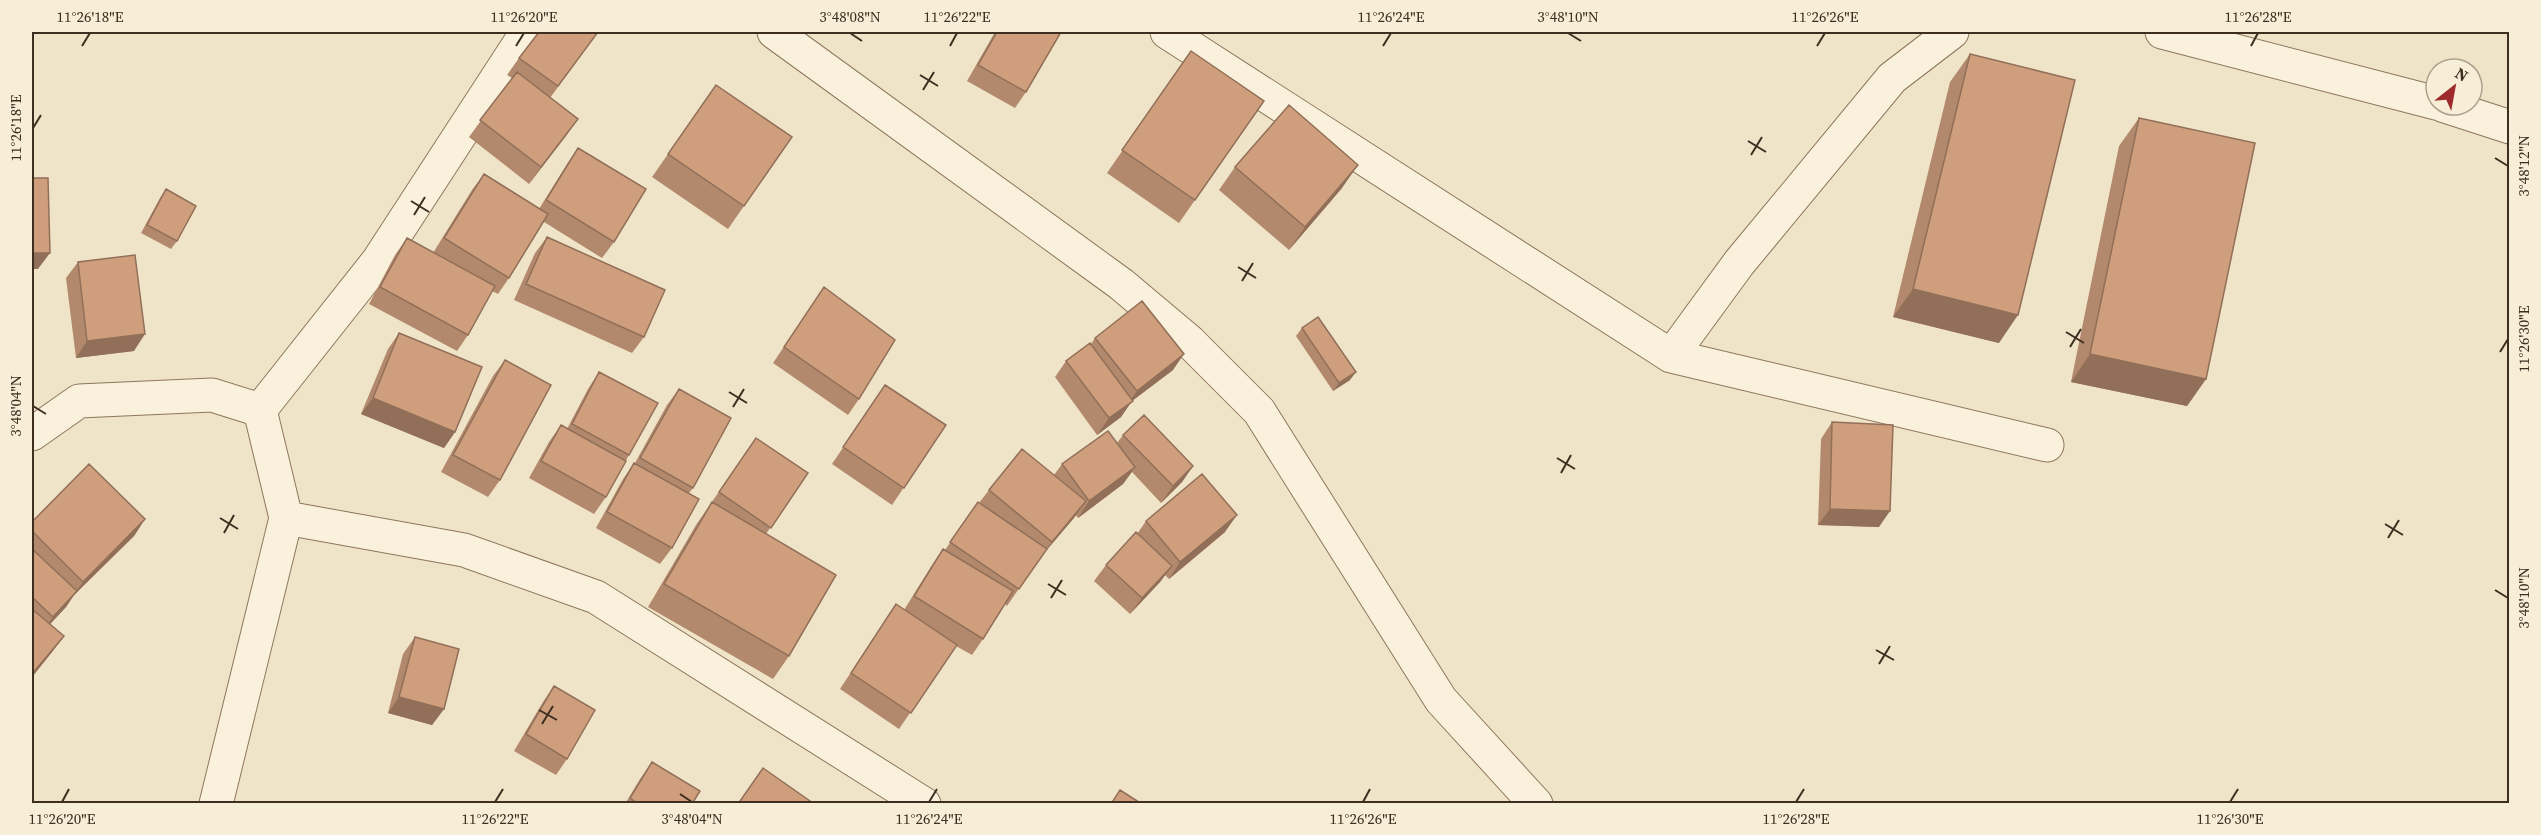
<svg xmlns="http://www.w3.org/2000/svg" width="2541" height="835" font-family="'Source Serif 4',serif">
<style>
.lines{fill:none;stroke-linecap:round;stroke-linejoin:round}
.minor-casing{stroke:#8d765c;stroke-width:35}
.minor{stroke:#faf1dc;stroke-width:33}
.wall{fill:#b2896c}
.shaded-wall{fill:#916f58}
.building{fill:#cf9f7d;stroke:#916f58;stroke-width:1.5}
.ticks{fill:none;stroke:#3d2e20;stroke-width:2}
.neatline{fill:none;stroke:#3d2e20;stroke-width:2}
.ticks-label{font-size:15px;text-anchor:middle;fill:#3d2e20}
</style>
<rect width="100%" height="100%" fill="#f0e4c8"/>
<g class="lines">
<defs>
<path id="minor" d="M774,32L1121,284L1190,342L1259,411L1441,700L1536,804
M1167,32L1671,356L2047,445
M2162,32L2436,103
M2442,105L2510,127
M1671,356L1739,263L1892,78L1952,32
M32,434L79,401L212,395L260,410
M286,518L464,550L596,597L924,804
M216,804L286,518L260,410L378,261L527,32"/>
</defs>
<use href="#minor" class="minor-casing"/>
<use href="#minor" class="minor"/>
</g>
<path class="wall" d="M598,32L550,98L578,119L529,184L469,137L512,78L507,75L519,58Z
M995,32H1061L1026,92L1015,108L967,81Z
M1191,51L1264,101L1179,223L1107,173Z
M1970,54L1999,343L1893,317L1950,82Z
M716,85L792,137L728,229L652,177Z
M2139,118L2206,379L2187,406L2071,382L2119,146Z
M578,148L614,242L602,258L544,222L509,278L498,294L492,291L468,335L457,351L369,304L395,255L407,238L433,253L472,190L484,174L539,209L567,164Z
M1235,167L1342,188L1289,250L1219,190Z
M166,189L177,241L171,249L141,233L160,198Z
M547,237L644,337L632,353L514,300L535,253Z
M78,262L134,351L76,358L66,278Z
M824,287L859,399L848,415L773,363Z
M1302,328L1350,380L1333,391L1296,336Z
M399,333L455,432L444,448L361,414L388,349Z
M1095,338L1173,370L1132,401L1121,417L1097,435L1055,377L1066,361L1091,344Z
M505,360L500,480L488,497L441,472L493,376Z
M599,372L629,455L606,497L594,514L529,478L549,442L561,425L567,429L588,389Z
M885,385L946,425L892,505L832,464Z
M679,389L693,488L689,493L672,548L660,564L596,528L623,479L634,463H635L667,405Z
M1832,422L1879,527L1818,525L1821,439Z
M1123,435L1193,466L1182,482L1161,503L1132,472L1123,484L1078,518L1076,515L1040,558L1007,606L1005,604L983,639L972,655L956,646L899,729L840,689L896,604L904,610L932,565L943,549L945,550L978,502L979,503L989,490L1054,475L1062,464L1117,443Z
M756,438L808,473L766,534L789,656L773,679L648,607L696,525Z
M145,519L134,536L74,595L66,607L50,624L64,636L52,652L32,677V522Z
M1146,521L1225,532L1169,579L1165,575L1160,582L1130,614L1094,581L1106,565L1137,534Z
M415,637L444,709L432,725L388,713L403,654Z
M554,686L567,759L556,775L514,751L543,702Z
M652,762L692,804H625L640,779Z"/>
<path class="shaded-wall" d="M578,119L566,136L529,184L541,167Z
M1358,165L1342,188L1289,250L1305,227Z
M32,253H50L38,269H32Z
M1913,289L2018,315L1999,343L1893,317Z
M145,334L134,351L76,358L87,341Z
M1184,354L1173,370L1132,401L1121,417L1097,435L1109,418L1126,406L1137,391Z
M2090,354L2206,379L2187,406L2071,382Z
M1356,372L1350,380L1333,391L1339,383Z
M373,398L455,432L444,448L361,414Z
M1193,466L1182,482L1161,503L1173,486Z
M1135,467L1123,484L1078,518L1089,501Z
M1086,501L1074,518L1040,558L1052,542Z
M1830,509L1890,511L1879,527L1818,525Z
M1237,515L1225,532L1169,579L1180,562Z
M145,519L134,536L74,595L66,607L41,634L53,617L73,595L83,582Z
M1172,566L1160,582L1130,614L1142,598Z
M64,636L52,652L32,677V674Z
M399,697L444,709L432,725L388,713Z"/>
<path class="building" d="M539,32H598L558,86L519,58Z
M997,32H1061L1026,92L978,65Z
M1191,51L1264,101L1195,200L1122,150Z
M1970,54L2075,80L2018,315L1913,289Z
M517,72L578,119L541,167L480,120Z
M716,85L792,137L744,206L668,154Z
M1289,105L1358,165L1305,227L1235,167Z
M2139,118L2255,143L2206,379L2090,354Z
M578,148L646,189L614,242L546,200Z
M484,174L548,214L509,278L444,238Z
M32,178H48L50,253H32Z
M166,189L196,206L177,241L147,225Z
M547,237L665,290L644,337L526,284Z
M407,238L495,286L468,335L380,287Z
M135,255L145,334L87,341L78,262Z
M824,287L895,340L859,399L784,347Z
M1142,301L1184,354L1137,391L1095,338Z
M1318,317L1356,372L1339,383L1302,328Z
M399,333L482,367L455,432L373,398Z
M1090,343L1133,401L1109,418L1066,361Z
M505,360L551,385L500,480L453,455Z
M599,372L658,403L629,455L572,424Z
M885,385L946,425L904,488L843,447Z
M679,389L731,418L693,488L640,458Z
M1144,415L1193,466L1173,486L1123,435Z
M1832,422L1893,425L1890,511L1830,509Z
M561,425L626,461L606,497L541,461Z
M1108,431L1135,467L1089,501L1062,464Z
M756,438L808,473L771,528L719,492Z
M1022,449L1086,501L1052,542L989,490Z
M634,463L699,499L672,548L607,512Z
M89,464L145,519L83,582L32,531V522Z
M1202,474L1237,515L1180,562L1146,521Z
M712,502L836,575L789,656L664,584Z
M978,502L1047,549L1019,589L950,542Z
M1136,532L1172,566L1142,598L1106,565Z
M32,549L77,591L53,617L32,597Z
M943,549L1013,591L983,639L914,596Z
M896,604L957,645L911,713L851,673Z
M32,609L64,636L32,674Z
M415,637L459,649L444,709L399,697Z
M554,686L595,710L567,759L526,734Z
M652,762L700,791L692,804H639L630,798Z
M763,768L810,801L809,804H738Z
M1120,790L1142,804H1111Z"/>
<path class="ticks" d="M850,33L862,41M1568,33L1581,41M82,46L90,33M516,46L524,33M950,46L957,33M1383,46L1391,33M1817,46L1825,33M2251,46L2258,33M920,75L938,86M923,90L934,72M33,128L41,115M1748,141L1766,152M1751,155L1762,137M2495,158L2508,166M411,201L429,212M414,215L425,197M1238,267L1256,278M1242,281L1253,263M2066,332L2084,343M2070,347L2081,329M2500,352L2508,339M729,392L747,403M33,406L46,414M733,407L744,389M1557,458L1575,469M1561,473L1571,455M220,518L238,529M2385,524L2403,535M224,533L234,515M2388,538L2399,520M1048,584L1066,595M2495,590L2508,598M1051,598L1062,580M1876,650L1894,660M1879,664L1890,646M539,710L557,720M542,724L553,706M680,794L692,802M62,802L69,789M495,802L503,789M929,802L937,789M1363,802L1370,789M1796,802L1804,789M2230,802L2238,789"/>
<rect width="2541" height="835" fill="none" stroke="#f7eed8" stroke-width="66"/>
<g transform="translate(2454 87) rotate(31)"><circle r="28" fill="#f7eed8" stroke="#ada18e" stroke-width="1.5"/>
<path d="M0-4.5L10 22L0 15L-10 22Z" fill="#9e2a2b"/>
<text y="-9" font-size="16" font-weight="bold" text-anchor="middle" fill="#3d2e20">N</text>
</g>
<rect x="33" y="33" width="2475" height="769" class="neatline"/>
<g class="ticks-label">
<text x="90" y="22">11°26'18"E</text>
<text x="524" y="22">11°26'20"E</text>
<text x="850" y="22">3°48'08"N</text>
<text x="957" y="22">11°26'22"E</text>
<text x="1391" y="22">11°26'24"E</text>
<text x="1568" y="22">3°48'10"N</text>
<text x="1825" y="22">11°26'26"E</text>
<text x="2258" y="22">11°26'28"E</text>
<text transform="translate(16 128) rotate(-90)" y="5">11°26'18"E</text>
<text transform="translate(2524 166) rotate(-90)" y="5">3°48'12"N</text>
<text transform="translate(2524 339) rotate(-90)" y="5">11°26'30"E</text>
<text transform="translate(16 406) rotate(-90)" y="5">3°48'04"N</text>
<text transform="translate(2524 598) rotate(-90)" y="5">3°48'10"N</text>
<text x="62" y="824">11°26'20"E</text>
<text x="495" y="824">11°26'22"E</text>
<text x="692" y="824">3°48'04"N</text>
<text x="929" y="824">11°26'24"E</text>
<text x="1363" y="824">11°26'26"E</text>
<text x="1796" y="824">11°26'28"E</text>
<text x="2230" y="824">11°26'30"E</text>
</g>
</svg>
